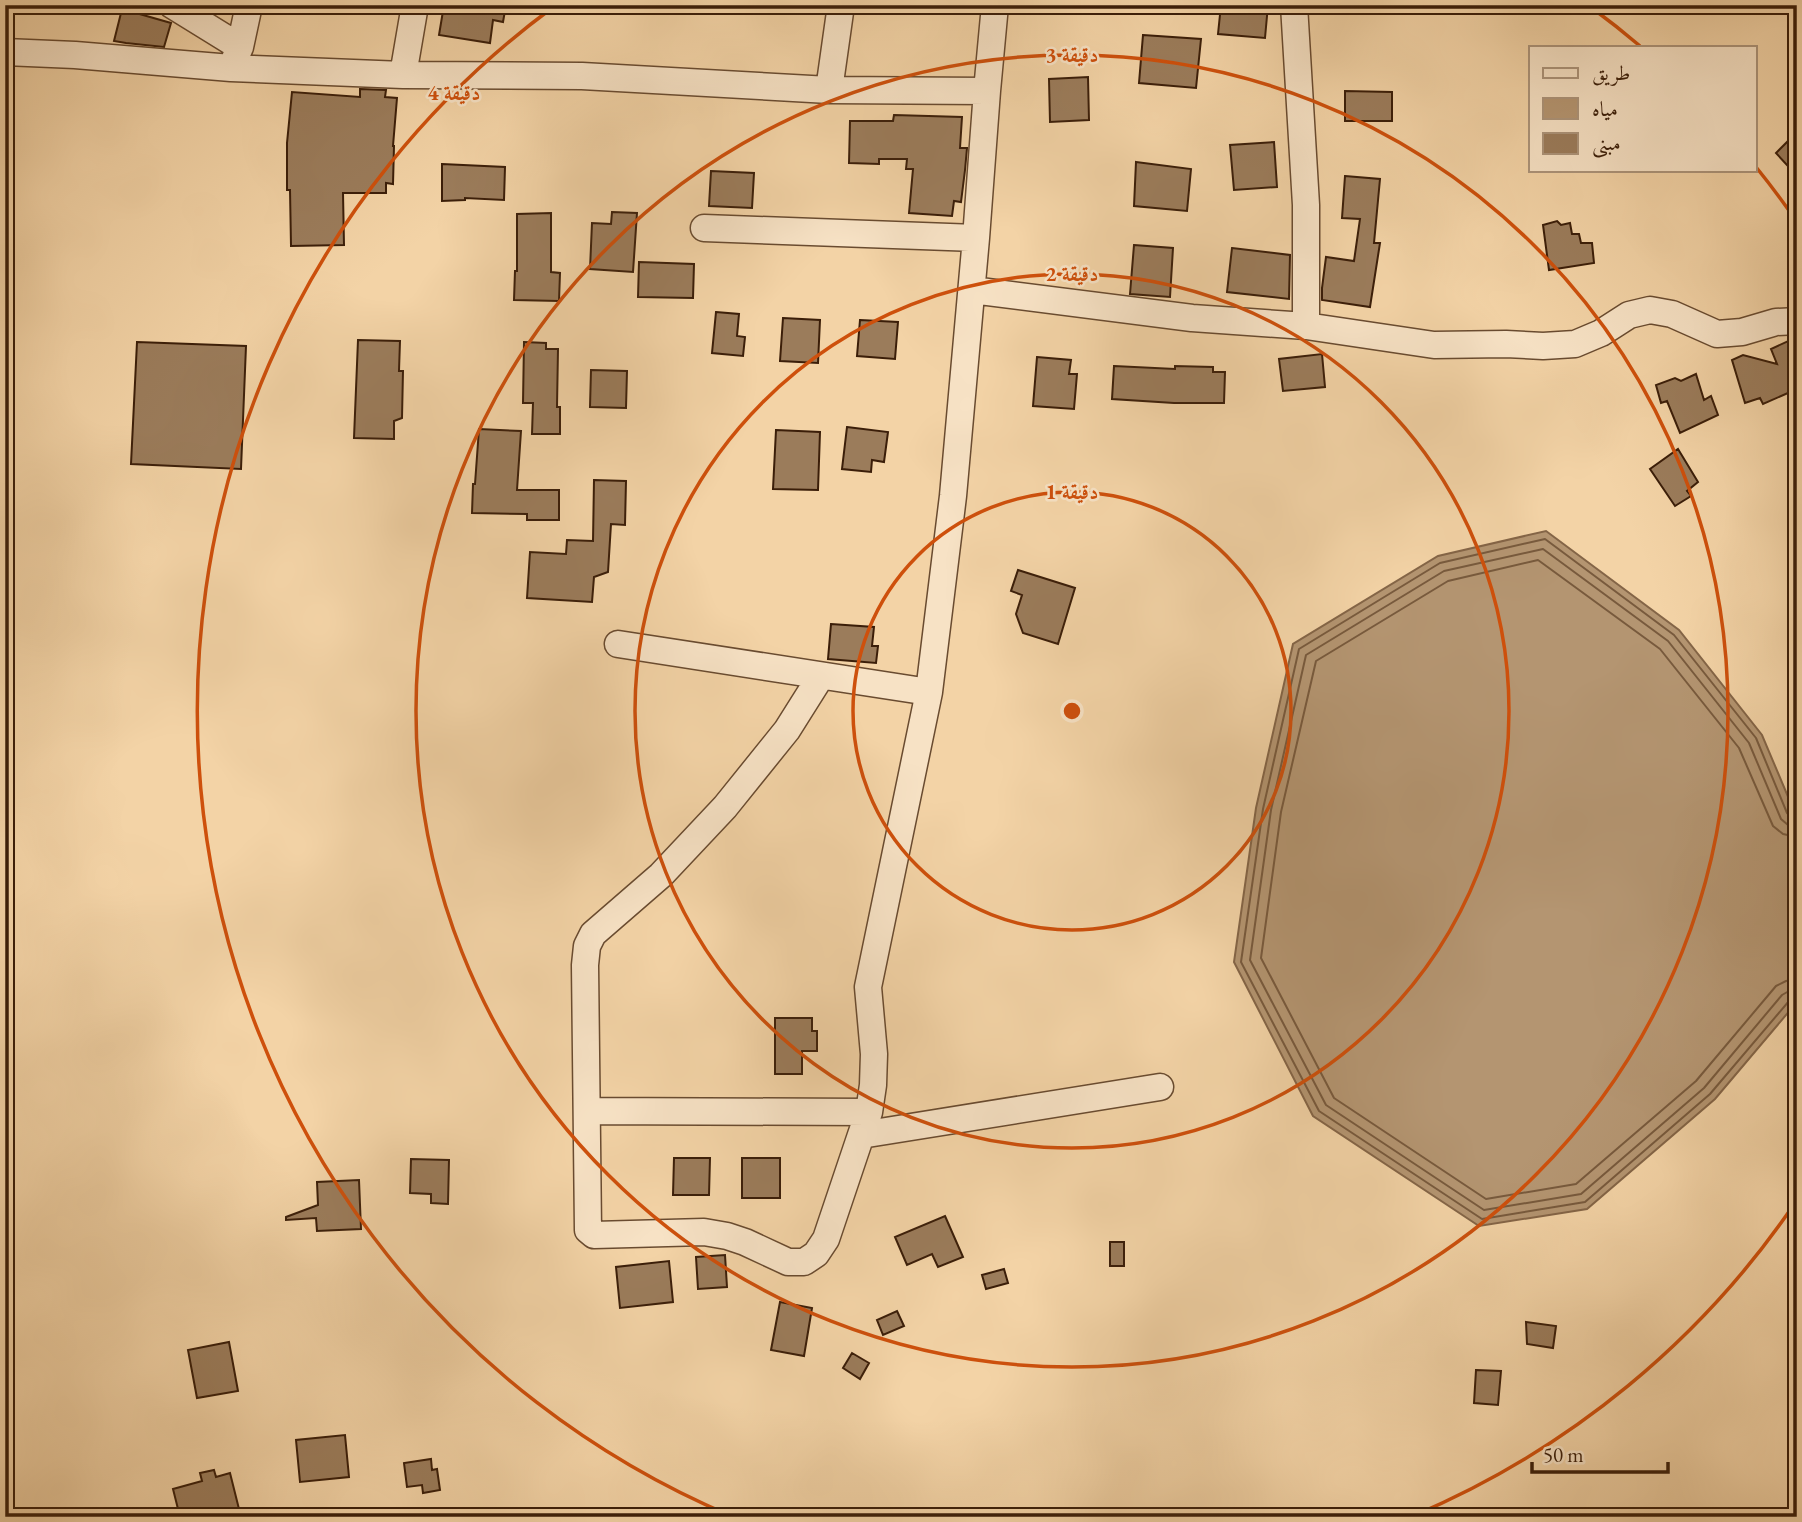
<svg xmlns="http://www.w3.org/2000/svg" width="1802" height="1522" font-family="'EB Garamond',Amiri,serif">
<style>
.water{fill:#b49571;stroke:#846547;stroke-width:2}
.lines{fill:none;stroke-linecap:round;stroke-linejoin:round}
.shore{stroke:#785a3d;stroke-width:2}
.building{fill:#9b7c5b;stroke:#3b1e09;stroke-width:2}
.minor-casing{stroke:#694b30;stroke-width:29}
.minor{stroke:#f7e2c5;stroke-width:26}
.ring{fill:none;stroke:#ce500c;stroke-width:3.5}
.centre{fill:#ce500c;stroke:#f7e2c5;stroke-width:3.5}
.ring-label{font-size:21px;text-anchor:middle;font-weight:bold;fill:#ce500c;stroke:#f7e2c5;stroke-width:5;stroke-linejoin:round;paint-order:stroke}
</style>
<rect width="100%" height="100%" fill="#f3d3a6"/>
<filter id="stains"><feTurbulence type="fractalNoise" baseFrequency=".00286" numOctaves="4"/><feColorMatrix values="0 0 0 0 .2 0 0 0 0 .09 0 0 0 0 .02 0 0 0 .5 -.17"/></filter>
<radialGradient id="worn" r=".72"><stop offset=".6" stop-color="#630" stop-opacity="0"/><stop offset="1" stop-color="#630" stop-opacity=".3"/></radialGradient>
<path class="water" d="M1546,531L1679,630L1762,735L1797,818V1002L1715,1099L1587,1209L1479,1226L1313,1116L1234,962L1256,808L1293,644L1438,556Z"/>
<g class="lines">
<path class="shore" d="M1797,817H1791L1787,813L1756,738L1674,635L1545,539L1440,563L1299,649L1263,809L1241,962L1319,1111L1482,1219L1585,1202L1710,1094L1789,1001L1797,998
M1797,826L1788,825L1781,819L1749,743L1668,641L1543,549L1444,571L1306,655L1271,810L1250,960L1326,1105L1484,1210L1581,1194L1704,1088L1782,995L1789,991L1797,990
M1797,837L1783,834L1773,826L1739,748L1660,649L1538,560L1448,581L1316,661L1281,812L1261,958L1334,1098L1486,1199L1576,1184L1696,1081L1776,986L1786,981L1797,979"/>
</g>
<path class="building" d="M444,5H506L503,22L493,20L490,43L439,35Z
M1221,5H1268L1265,38L1218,34Z
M122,9L171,23L164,47L126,43L114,41Z
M1143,35L1201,39L1196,88L1139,83Z
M1088,77L1089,120L1050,122L1049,79Z
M360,89L386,90L385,97L397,98L393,146H394L393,184L386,183V193H343L344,245L291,246L290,190H287V143L292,92L360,97Z
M1345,91L1392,92V121H1345Z
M894,115L962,117L960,148H967L965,170L961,202L954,201L952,216L909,213L913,169H906L907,159H879V164L849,163L850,121H893Z
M1797,132V176L1776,153Z
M1274,142L1277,187L1234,190L1230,145Z
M1136,162L1191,169L1187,211L1134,206Z
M442,164L505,167L504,200L465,198V200L442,201Z
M711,171L754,173L752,208L709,206Z
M1345,176L1380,179L1374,243H1380L1370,307L1322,300V288L1326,257L1354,261L1360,219L1342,218Z
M612,212L637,213L633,272L590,269L592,223L611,224Z
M551,213V272L560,273L559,301L514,300L515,271H517V214Z
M1557,221L1561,225L1570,223L1572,234H1579L1581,243H1592L1594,263L1549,270L1543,225Z
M1134,245L1173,248L1170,297L1130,294Z
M1232,248L1290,255L1289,299L1227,292Z
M639,262L694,264L693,298L638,297Z
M716,312L739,314L737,336L745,337L743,356L712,353Z
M783,318L820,320L818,363L780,361Z
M860,320L898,322L895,359L857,356Z
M1797,337V389L1763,404L1760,398L1745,403L1732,360L1743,355L1777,364L1771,349Z
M358,340L400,341L399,371H403L402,418L394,421V439L354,438Z
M137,342L246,346L241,469L131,464Z
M524,342L546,343V349H558L557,407H560V434H532L533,403H523Z
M1322,354L1325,387L1283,391L1279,359Z
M1037,357L1071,360L1069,374H1077L1074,409L1033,406Z
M1114,366L1175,369V366L1213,367V372H1225L1224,403H1174L1112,399Z
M591,370L627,371L626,408L590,407Z
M1696,374L1704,400L1711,396L1718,415L1680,433L1667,401L1661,403L1656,385L1675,378L1681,381Z
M847,427L888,432L884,462L872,460L871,472L842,469Z
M479,429L521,431L517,490H559V520H527V514L472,513L473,484H475Z
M776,430L820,432L818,490L773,489Z
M1678,449L1698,482L1687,491L1691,496L1675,506L1650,469Z
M594,480L626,481L625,525L611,524L608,572L594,577L592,602L527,598L530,552L566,554L567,540L593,541Z
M1018,570L1075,588L1058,644L1023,633L1016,614L1022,595L1011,591Z
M831,624L874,627L872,646H878L876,663L828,659Z
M775,1018H812V1031H817V1051H802V1074H775Z
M674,1158H710L709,1195H673Z
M742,1158H780V1198H742Z
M411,1159L449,1160L448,1204L431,1203V1194L410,1193Z
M359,1180L361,1229L317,1231L316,1218L286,1220V1217L318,1205L317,1182Z
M945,1216L963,1257L938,1267L932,1254L907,1265L895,1237Z
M1110,1242H1124V1266H1110Z
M725,1255L727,1287L698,1289L696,1257Z
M669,1261L673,1302L620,1308L616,1267Z
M1004,1269L1008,1283L986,1289L982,1275Z
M780,1302L812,1308L804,1356L771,1350Z
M897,1311L904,1326L883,1335L877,1320Z
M1526,1322L1556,1326L1553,1348L1527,1344Z
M229,1342L238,1391L197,1398L188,1350Z
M852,1353L869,1363L860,1379L843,1368Z
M1476,1370L1501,1371L1498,1405L1474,1403Z
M345,1435L349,1477L300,1482L296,1440Z
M431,1459L432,1470L437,1469L440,1490L423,1493L422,1485L407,1487L404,1463Z
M214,1470L216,1477L230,1473L241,1517H180L173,1489L202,1481L200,1473Z"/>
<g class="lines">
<defs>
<path id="minor" d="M172,5L240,47
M1294,5L1306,205V326
M5,52L75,55L231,68L403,75L582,76L829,90L987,91
M234,61L240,47L249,5
M403,75L415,5
M829,90L841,5
M704,228L976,238
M972,290L1192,318L1306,326L1434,345L1506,344L1543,346L1575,344L1601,333L1629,315L1650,310L1672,314L1717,334L1742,332L1776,322L1797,321
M618,644L929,692
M821,676L787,730L725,807L661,875L593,934L587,946L585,965L588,1230L594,1235L704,1232L727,1236L745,1242L788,1262H804L816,1254L826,1239L861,1135L869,1112L873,1085L874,1054L868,987L929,692L953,496L976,238L987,91L995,5
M587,1111L869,1112
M861,1135L1160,1087"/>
</defs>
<use href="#minor" class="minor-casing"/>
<use href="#minor" class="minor"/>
</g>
<g class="ring">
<circle cx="1072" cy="711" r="219"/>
<circle cx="1072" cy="711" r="437"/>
<circle cx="1072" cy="711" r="656"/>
<path d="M1797 1200A874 874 0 0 1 1413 1516M731 1516A874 874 0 0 1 552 8M1592 8A874 874 0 0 1 1640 46M1756 167A874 874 0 0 1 1797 222"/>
</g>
<circle cx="1072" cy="711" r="10" class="centre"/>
<g class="ring-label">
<text x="1072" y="62">3 دقيقة</text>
<text x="454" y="100">4 دقيقة</text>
<text x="1072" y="281">2 دقيقة</text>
<text x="1072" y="499">1 دقيقة</text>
</g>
<rect width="1802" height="1522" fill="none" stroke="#f3d3a6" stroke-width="28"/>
<rect x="7" y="7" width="1788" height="1508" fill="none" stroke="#3b1e09" stroke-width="3.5"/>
<rect x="14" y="14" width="1774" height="1494" fill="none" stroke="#3b1e09" stroke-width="2"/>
<rect x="1529" y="46" width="228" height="126" fill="#f7e2c5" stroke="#ac947a" stroke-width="2"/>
<rect x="1543" y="68" width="35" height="10" fill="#f7e2c5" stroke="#ac947a" stroke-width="2"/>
<text x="1592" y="80" font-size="21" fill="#3b1e09">طريق</text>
<rect x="1543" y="98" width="35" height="21" fill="#b49571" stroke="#ac947a" stroke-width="2"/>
<text x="1592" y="116" font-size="21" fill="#3b1e09">مياه</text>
<rect x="1543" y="133" width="35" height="21" fill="#9b7c5b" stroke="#ac947a" stroke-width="2"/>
<text x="1592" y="150" font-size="21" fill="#3b1e09">مبنى</text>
<path d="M1532 1462v10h136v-10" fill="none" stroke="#3b1e09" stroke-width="3.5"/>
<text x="1543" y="1462" font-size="21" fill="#3b1e09" stroke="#f7e2c5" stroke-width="5" paint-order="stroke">50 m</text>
<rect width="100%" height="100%" filter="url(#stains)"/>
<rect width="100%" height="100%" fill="url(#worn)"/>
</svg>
